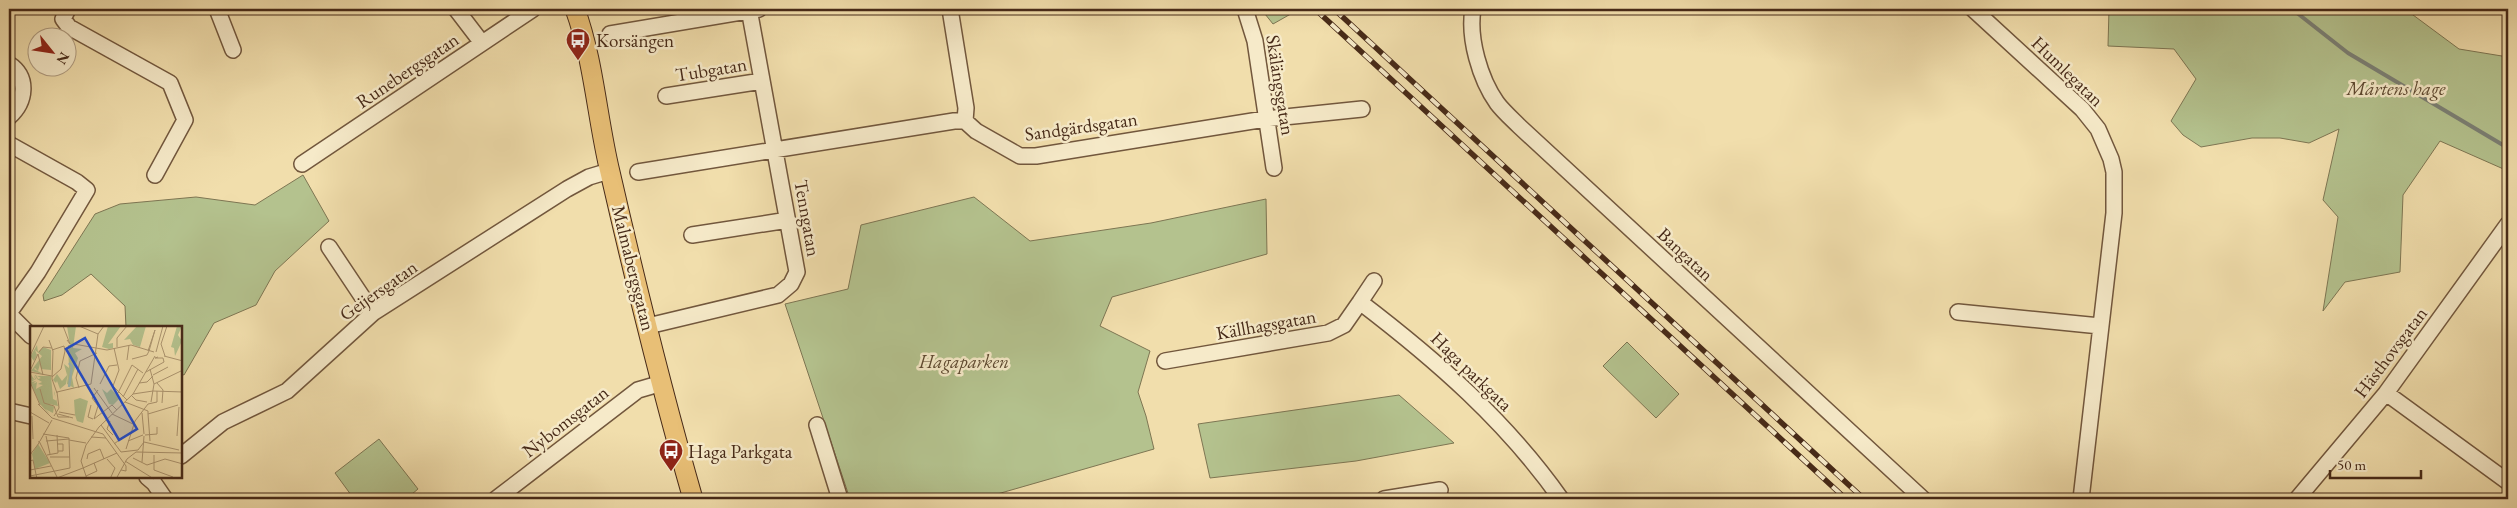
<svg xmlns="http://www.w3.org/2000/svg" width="2517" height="508" font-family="'EB Garamond',serif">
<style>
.green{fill:#b4c28e;stroke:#7e7653}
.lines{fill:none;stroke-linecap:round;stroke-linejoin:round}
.stream{stroke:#7b8075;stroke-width:4}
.minor-casing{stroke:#72573d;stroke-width:18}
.major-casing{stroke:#472a18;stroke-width:21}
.minor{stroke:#f6eac9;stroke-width:15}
.major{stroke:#e8bf76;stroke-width:19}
.rail-casing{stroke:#472a18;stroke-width:5.5}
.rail{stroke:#f6eac9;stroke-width:4;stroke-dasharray:11;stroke-linecap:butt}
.labels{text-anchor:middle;stroke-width:5;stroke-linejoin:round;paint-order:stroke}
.poi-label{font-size:19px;fill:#472a18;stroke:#f6eac9;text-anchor:start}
.street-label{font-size:19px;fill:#472a18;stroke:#f6eac9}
.park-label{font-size:19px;font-style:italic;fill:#5d4830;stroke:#f6eac9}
.inset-river{fill:none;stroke:#9dbab3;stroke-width:2.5}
.inset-road{fill:none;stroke:#ad9671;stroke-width:1}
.view{fill:#1d4ed8;fill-opacity:0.15;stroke:#1d4ed8;stroke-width:2.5}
.inset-edge{fill:none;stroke:#472a18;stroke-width:2.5}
</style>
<rect width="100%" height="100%" fill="#f1deac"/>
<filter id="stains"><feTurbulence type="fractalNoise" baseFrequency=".004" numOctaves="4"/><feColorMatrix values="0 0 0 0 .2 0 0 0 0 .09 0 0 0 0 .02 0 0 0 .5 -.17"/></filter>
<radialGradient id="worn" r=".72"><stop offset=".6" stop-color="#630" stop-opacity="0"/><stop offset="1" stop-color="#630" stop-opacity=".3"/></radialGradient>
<path class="green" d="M1261,9H1294L1296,11L1273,24Z
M2109,9H2405L2459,49L2508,57V171L2440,141L2403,195L2400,272L2345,282L2323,311L2338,217L2323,200L2339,129L2309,143L2280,138H2252L2201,147L2183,135L2171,121L2196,79L2174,49L2108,46Z
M303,175L329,221L275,271L256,305L214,323L184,375L181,374V327H126L125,306L91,274L62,295L44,301L43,295L95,214L120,204L196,197L255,205Z
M974,197L1030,241L1151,223L1266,199L1267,254L1112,297L1100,326L1150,351L1138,392L1146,416L1154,449L980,499H850L785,304L848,289L861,225Z
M1627,342L1679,394L1656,418L1603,366Z
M1399,395L1454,443L1356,461L1210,478L1198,424Z
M379,439L418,489L406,499H354L335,473Z"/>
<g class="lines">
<path class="stream" d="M2292,9L2348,53L2508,148"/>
<defs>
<path id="minor" d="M68,9L63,19L69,27L170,83L185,120L155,175
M217,9L233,50
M456,9L482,43
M950,9L966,108L965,121
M1245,9L1255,41L1274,168
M1473,9C1468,38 1480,79 1497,103C1503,111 1512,119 1519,126L1923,499
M1973,9L2082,109L2098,129L2111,159L2114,172V213L2081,499
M610,34L759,9
M9,64C29,77 26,102 9,117
M666,96L762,81
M9,144L77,182L87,190L38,272L9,313
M302,164L533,9
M638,172L954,121H965L976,131L1020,156H1036L1265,119L1362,109
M692,235L788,220
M329,247L373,313
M1374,281L1360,302C1436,360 1506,421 1561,499
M1958,312L2100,326
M9,314L31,336
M648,326L778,295L791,284L797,272L749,9
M1165,361L1328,333L1344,325L1360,302
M2386,393L2508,482
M9,411L31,416
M817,425L840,499
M181,456L223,422L287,391L373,313L567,189L589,177L609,171
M147,477L154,483L165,499
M496,499L638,390L662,383
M1384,499L1440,490
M2297,499L2386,393L2508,224"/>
<path id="major" d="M575,9C594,61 597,118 610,172C635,281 662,391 693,499"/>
</defs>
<use href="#minor" class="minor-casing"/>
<use href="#major" class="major-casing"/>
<use href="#minor" class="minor"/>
<use href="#major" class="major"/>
<defs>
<path id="rail" d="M1315,9L1846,499
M1334,9L1864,499"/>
</defs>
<use href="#rail" class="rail-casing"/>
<use href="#rail" class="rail"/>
</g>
<defs>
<symbol id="bus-pin" viewBox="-11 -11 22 30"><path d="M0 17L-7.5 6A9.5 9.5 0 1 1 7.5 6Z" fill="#8f2418" stroke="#f6eac9"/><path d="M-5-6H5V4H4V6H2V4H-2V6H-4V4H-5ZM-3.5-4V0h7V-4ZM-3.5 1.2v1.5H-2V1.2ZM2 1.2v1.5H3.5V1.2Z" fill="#fff"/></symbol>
</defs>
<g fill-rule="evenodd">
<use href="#bus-pin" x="564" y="26" width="28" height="38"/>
<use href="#bus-pin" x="657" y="437" width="28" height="38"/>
</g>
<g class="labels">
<g class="poi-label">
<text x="596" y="47">Korsängen</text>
<text x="688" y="458">Haga Parkgata</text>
</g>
<g class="street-label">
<text transform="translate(711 69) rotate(-9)" y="7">Tubgatan</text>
<text transform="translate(407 70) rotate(-34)" y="7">Runebergsgatan</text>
<text transform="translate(2068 71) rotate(44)" y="7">Humlegatan</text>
<text transform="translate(1281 85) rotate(81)" y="7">Skälängsgatan</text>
<text transform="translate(1081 126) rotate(-8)" y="7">Sandgärdsgatan</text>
<text transform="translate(808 218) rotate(80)" y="7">Tenngatan</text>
<text transform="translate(1686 254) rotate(43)" y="7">Bangatan</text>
<text transform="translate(634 268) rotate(76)" y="7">Malmabergsgatan</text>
<text transform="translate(378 290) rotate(-35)" y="7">Geijersgatan</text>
<text transform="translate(1266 324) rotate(-10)" y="7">Källhagsgatan</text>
<text transform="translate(2390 352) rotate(-53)" y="7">Hästhovsgatan</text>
<text transform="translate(1472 371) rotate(44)" y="7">Haga parkgata</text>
<text transform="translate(565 421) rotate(-38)" y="7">Nybomsgatan</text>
</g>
<g class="park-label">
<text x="2396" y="95">Mårtens hage</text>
<text x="964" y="368">Hagaparken</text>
</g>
</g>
<g transform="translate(30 326)">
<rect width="152" height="152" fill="#f1deac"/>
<path d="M37,0H46L43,22L52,23L45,27L48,32L42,51L44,62L37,58L38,47L36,58L30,63L27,55L26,57L23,54L27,48L32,55L37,49L34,38L39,42L38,19H40ZM78,0H91L78,18L83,17V22L79,23L72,21ZM107,0H116L110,21L103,19L100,13L94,14ZM147,0H152L148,9L152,15L145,30L144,22L141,21ZM7,19L8,26L13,21L21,24V44L11,43L10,38L8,45L5,42L4,43L13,48L1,45L12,30L5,24L7,29L4,35L1,31L2,39L0,31ZM0,47L4,53L0,55L5,53L4,49L6,53L1,56L6,55L3,58L7,56L6,63L13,59L8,58L12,56L7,53L5,49H12H6L8,53L11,52L7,50H21L23,73L27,75L24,67V65L28,80L19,78L24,81L23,87L15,83L20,88L17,86L10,78L0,56ZM72,63L77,67L81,63L90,72L83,79L79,78ZM50,72L58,75L53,97L47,95L45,89L44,74ZM8,118L20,137L5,143L2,128Z" fill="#b4c28e"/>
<path class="inset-river" d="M39,61L42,40L39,37"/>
<path class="inset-road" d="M33,0L40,18L37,14M49,0L68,8M19,14L23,25L22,53L27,67M44,18L77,24L101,19L124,26M87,21V12L97,0M84,22L89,44L83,60L97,74M9,26L13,21L22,22M126,26L133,0M8,28L13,49M0,30L14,0M134,30L153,35M135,30L131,18L137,0M102,33L117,29L119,25L125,4L118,25M97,34L99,19M120,43L124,58L121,76M0,45L8,28M0,46L22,50M116,46L134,36L133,32H125L128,31M123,49L138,41M22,51L31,43L35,25L34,20L22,24M0,56L10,79M109,57L117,56L123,50M127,57L133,64L132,77M70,58L79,40L87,39M124,58L153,44M49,62L46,52L50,35L67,27M64,62L82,87M10,63L14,77L24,80L28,91H39M88,67L102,39L113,47M103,68L123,65L153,66M101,69L106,74L117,76M93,71L108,43M95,76L118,85V88M8,78L22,92L73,108L96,140V145L91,144M61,79L58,91L63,93M0,86L19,97M29,86L45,89M112,87L114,108M28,88L43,92M82,88L103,98M118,88L148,79M118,88L120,115M2,90L3,113M24,90L29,82L27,66L61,58L68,8L74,0M64,93L68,80L62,72L68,64M64,93L82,79L87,84M80,95L77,103L83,109M71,99L91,126L108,124L114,116M115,109L127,108V101M16,110L20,128M147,110L149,81M61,111L76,112M39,114L56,117M10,115L22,94M16,115L39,113M98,115L113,109M114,116L149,124M9,117V115L28,153M27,118H33V125H28M84,118L93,111L91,114M96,123L105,95L118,78L127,76V65M0,129L9,117M17,129L28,127L27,109M124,129V144L143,151M20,131H40M103,132L117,139L135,133L153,138M57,133L58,128L70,123L74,133M77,133L85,142L80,153M0,135L3,134L7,153M95,135L124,153M112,136L114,110M53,142L87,127M0,144L21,140M0,150L40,142L39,112L13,108M56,150L67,145L64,137M27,152L53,142M57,153L51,135L56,119L69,101L103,68L125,30M86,153L97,133L106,126L153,127"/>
<path class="view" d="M55,12L107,103L89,114L36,23Z"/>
<rect width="152" height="152" class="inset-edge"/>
</g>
<rect width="2517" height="508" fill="none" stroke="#f1deac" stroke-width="30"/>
<rect x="10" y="10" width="2497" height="488" fill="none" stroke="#472a18" stroke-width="2.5"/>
<rect x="15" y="15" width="2487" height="478" fill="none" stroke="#472a18"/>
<g transform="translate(52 52) rotate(120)"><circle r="24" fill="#f6eac9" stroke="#b09d82"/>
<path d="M0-4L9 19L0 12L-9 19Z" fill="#8f2418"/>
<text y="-8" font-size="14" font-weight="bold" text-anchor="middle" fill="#472a18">N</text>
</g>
<path d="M2330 470v8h91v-8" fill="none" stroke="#472a18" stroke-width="2.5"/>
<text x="2337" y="470" font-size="15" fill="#472a18" stroke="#f6eac9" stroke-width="4" paint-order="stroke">50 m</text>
<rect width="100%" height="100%" filter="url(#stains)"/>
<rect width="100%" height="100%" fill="url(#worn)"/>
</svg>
